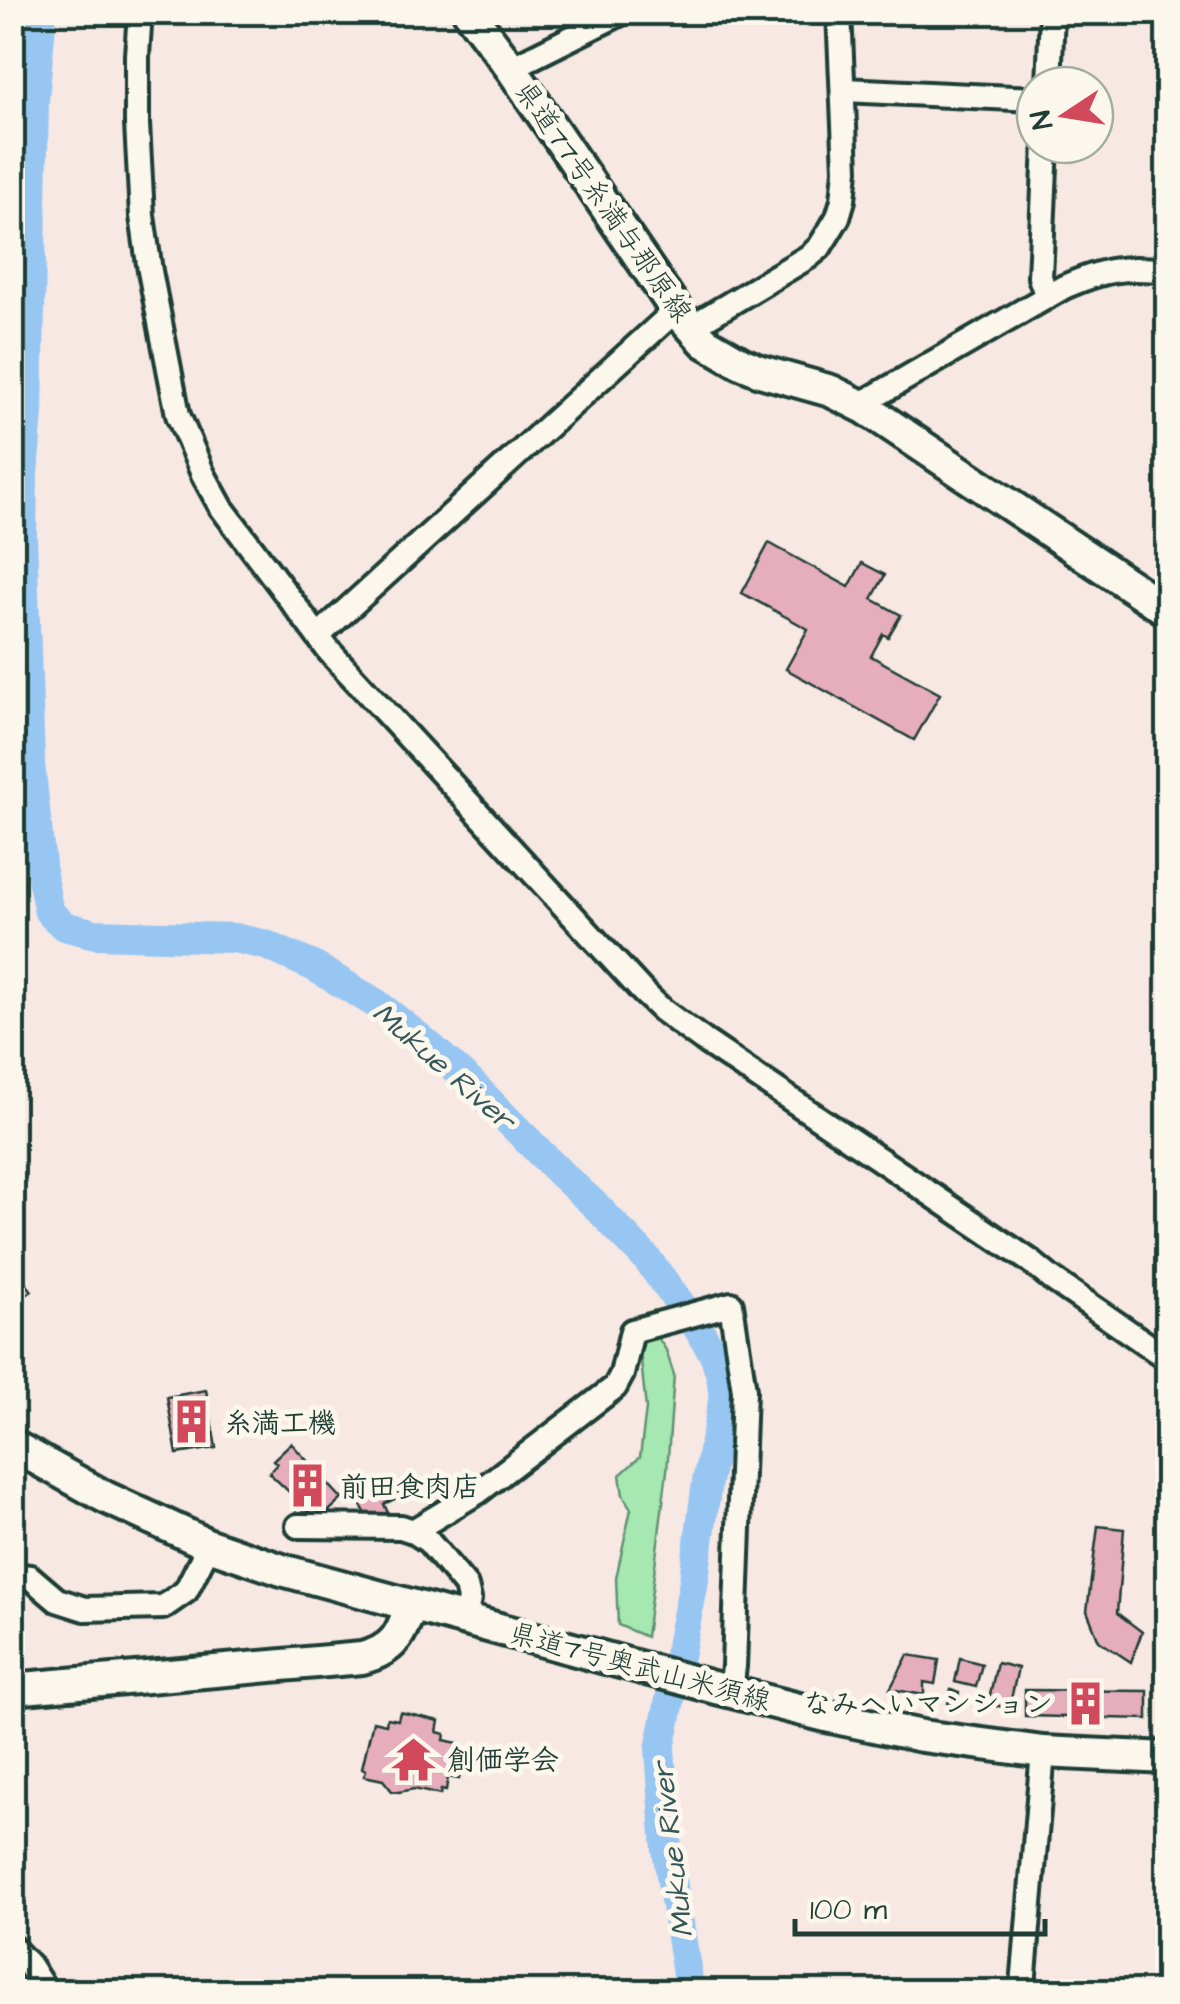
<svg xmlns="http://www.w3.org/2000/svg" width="1180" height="2004" font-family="'Architects Daughter','Klee One',sans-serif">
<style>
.green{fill:#a6e8b2;stroke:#629273;stroke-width:2.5}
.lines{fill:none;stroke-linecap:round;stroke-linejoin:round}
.river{stroke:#97c6f2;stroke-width:30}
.building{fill:#e6adbd;stroke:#1f3d34;stroke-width:2.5}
.minor-casing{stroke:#1f3d34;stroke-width:30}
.major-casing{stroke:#1f3d34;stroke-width:38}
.minor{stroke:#fbf7ec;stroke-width:22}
.major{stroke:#fbf7ec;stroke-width:30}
.labels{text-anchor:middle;stroke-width:10;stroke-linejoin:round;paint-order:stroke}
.street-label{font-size:28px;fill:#1f3d34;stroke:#fbf7ec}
.poi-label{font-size:28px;font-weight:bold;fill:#1f3d34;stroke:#fbf7ec;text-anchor:start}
.water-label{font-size:30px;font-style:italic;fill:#37585a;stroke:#fbf7ec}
</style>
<rect width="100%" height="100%" fill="#f7e8e3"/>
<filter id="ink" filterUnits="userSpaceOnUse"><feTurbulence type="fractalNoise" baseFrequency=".01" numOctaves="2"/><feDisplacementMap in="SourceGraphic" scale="20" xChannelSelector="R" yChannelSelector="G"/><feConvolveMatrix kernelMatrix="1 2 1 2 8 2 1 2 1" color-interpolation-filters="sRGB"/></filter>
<g filter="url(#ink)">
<path class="green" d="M653,1330L666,1350L674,1375L667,1471L646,1637L618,1625L616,1578L631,1509L623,1495L620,1475L640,1457L646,1409L639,1340Z"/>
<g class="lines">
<path class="river" d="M42,12L34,100L28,413L23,475L22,537L30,763L43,883L49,912L64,926L95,934L234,938L266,945L315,967L377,1004L425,1042L472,1084L560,1173L595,1205L647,1259L696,1325L715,1356L721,1376L724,1397L707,1482L693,1587L660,1749L667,1850L690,1992"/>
</g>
<path class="building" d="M769,543L849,587L862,563L885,575L872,599L901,615L888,637L883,634L871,656L940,694L914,740L786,669L808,629L742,593Z
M12,1266L32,1291L12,1305Z
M206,1390L216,1448L177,1454L167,1397Z
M291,1443L342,1499L319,1520L269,1473L277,1464L273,1460Z
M390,1478L401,1496L384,1504L389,1515L372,1524L356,1497Z
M1098,1526L1124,1529L1117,1613L1142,1632L1131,1662L1099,1641L1087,1611Z
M908,1655L939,1660L935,1684L924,1682V1695L890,1689Z
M960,1658L982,1664L976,1687L955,1682Z
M997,1663L1018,1668L1009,1708L988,1704Z
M951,1689L959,1692L957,1706L948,1704Z
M1025,1690L1148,1691V1719L1025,1716Z
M400,1712L439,1721L437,1732L445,1734L444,1740L457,1743L456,1747L465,1749L459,1779L448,1777L446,1791L441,1790L440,1795L414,1789L399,1792L392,1791L383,1780L364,1776L366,1770L362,1768L373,1721L386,1724L387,1718L398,1720Z"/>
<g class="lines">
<defs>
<path id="minor" d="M140,12L137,55V124L142,216L150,271L178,415L203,474L221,507L329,651L643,992L662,1010L703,1040L1030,1261L1052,1279L1168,1359
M511,68L623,12
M1049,85L1052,12
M844,90L1035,99
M1046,145L1040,277L1047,297
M691,327L808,257L819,248L829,232L838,217L843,200L846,170L839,12
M865,408L870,399L1064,287C1105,269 1124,266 1168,271
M318,636L676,310
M298,1526L401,1527L413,1531L428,1541L466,1586L469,1599L465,1619
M413,1531L478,1492L615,1387L622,1374L632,1331L731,1304L744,1390L734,1666L731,1691
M12,1575L30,1577L57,1600L85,1609L163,1607L186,1591L209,1545
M12,1947L29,1965L46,1992
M1013,1992L1023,1986L1043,1752"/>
<path id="major" d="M469,12L511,68L676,310L705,342L741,363L760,371L831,391L865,408L1168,611
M12,1445L105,1497L209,1545L282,1570L716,1688L826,1716L922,1736L1043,1752L1168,1758
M12,1689L362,1658C394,1650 401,1635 411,1605"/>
</defs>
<use href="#minor" class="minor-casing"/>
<use href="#major" class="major-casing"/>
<use href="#minor" class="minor"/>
<use href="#major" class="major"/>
</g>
</g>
<defs>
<symbol id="building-bare" viewBox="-9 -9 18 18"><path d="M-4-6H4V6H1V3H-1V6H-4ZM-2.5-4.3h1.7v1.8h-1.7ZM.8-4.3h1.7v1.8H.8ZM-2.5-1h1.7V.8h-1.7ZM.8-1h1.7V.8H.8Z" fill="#d1495b" stroke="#fbf7ec" stroke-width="2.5" paint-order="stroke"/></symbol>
<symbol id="temple-bare" viewBox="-9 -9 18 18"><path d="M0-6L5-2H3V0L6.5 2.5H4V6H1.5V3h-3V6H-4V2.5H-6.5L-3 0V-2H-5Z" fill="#d1495b" stroke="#fbf7ec" stroke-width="2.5" paint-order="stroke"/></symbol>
</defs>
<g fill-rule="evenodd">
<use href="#building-bare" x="160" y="1390" width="63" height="63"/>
<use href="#building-bare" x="276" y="1454" width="63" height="63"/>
<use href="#building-bare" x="1054" y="1672" width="63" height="63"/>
<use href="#temple-bare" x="382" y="1728" width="63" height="63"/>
</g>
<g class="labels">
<g class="street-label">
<text transform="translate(604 201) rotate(55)" y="10">県道77号糸満与那原線</text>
<text transform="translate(640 1666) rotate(15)" y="10">県道7号奥武山米須線</text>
</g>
<g class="poi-label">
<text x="224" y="1432">糸満工機</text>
<text x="340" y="1496">前田食肉店</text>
<text x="1053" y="1713" text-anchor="end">なみへいマンション</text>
<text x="447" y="1769">創価学会</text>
</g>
<g class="water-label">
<text transform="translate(444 1066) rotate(41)" y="10">Mukue River</text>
<text transform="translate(672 1850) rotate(-97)" y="10">Mukue River</text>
</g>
</g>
<rect width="1180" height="2004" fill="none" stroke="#fbf7ec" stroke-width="50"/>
<rect x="25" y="25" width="1130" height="1954" fill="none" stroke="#1f3d34" stroke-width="4" filter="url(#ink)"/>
<g transform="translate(1065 115) rotate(258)"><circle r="48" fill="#fbf7ec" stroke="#a3ada2" stroke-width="2.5"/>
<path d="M0-8L18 38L0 25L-18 38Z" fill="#d1495b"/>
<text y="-15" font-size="28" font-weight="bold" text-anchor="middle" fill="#1f3d34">N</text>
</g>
<path d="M795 1919v15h250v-15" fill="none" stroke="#1f3d34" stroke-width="5"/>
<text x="810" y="1919" font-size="30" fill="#1f3d34" stroke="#fbf7ec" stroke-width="8" paint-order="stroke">100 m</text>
</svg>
